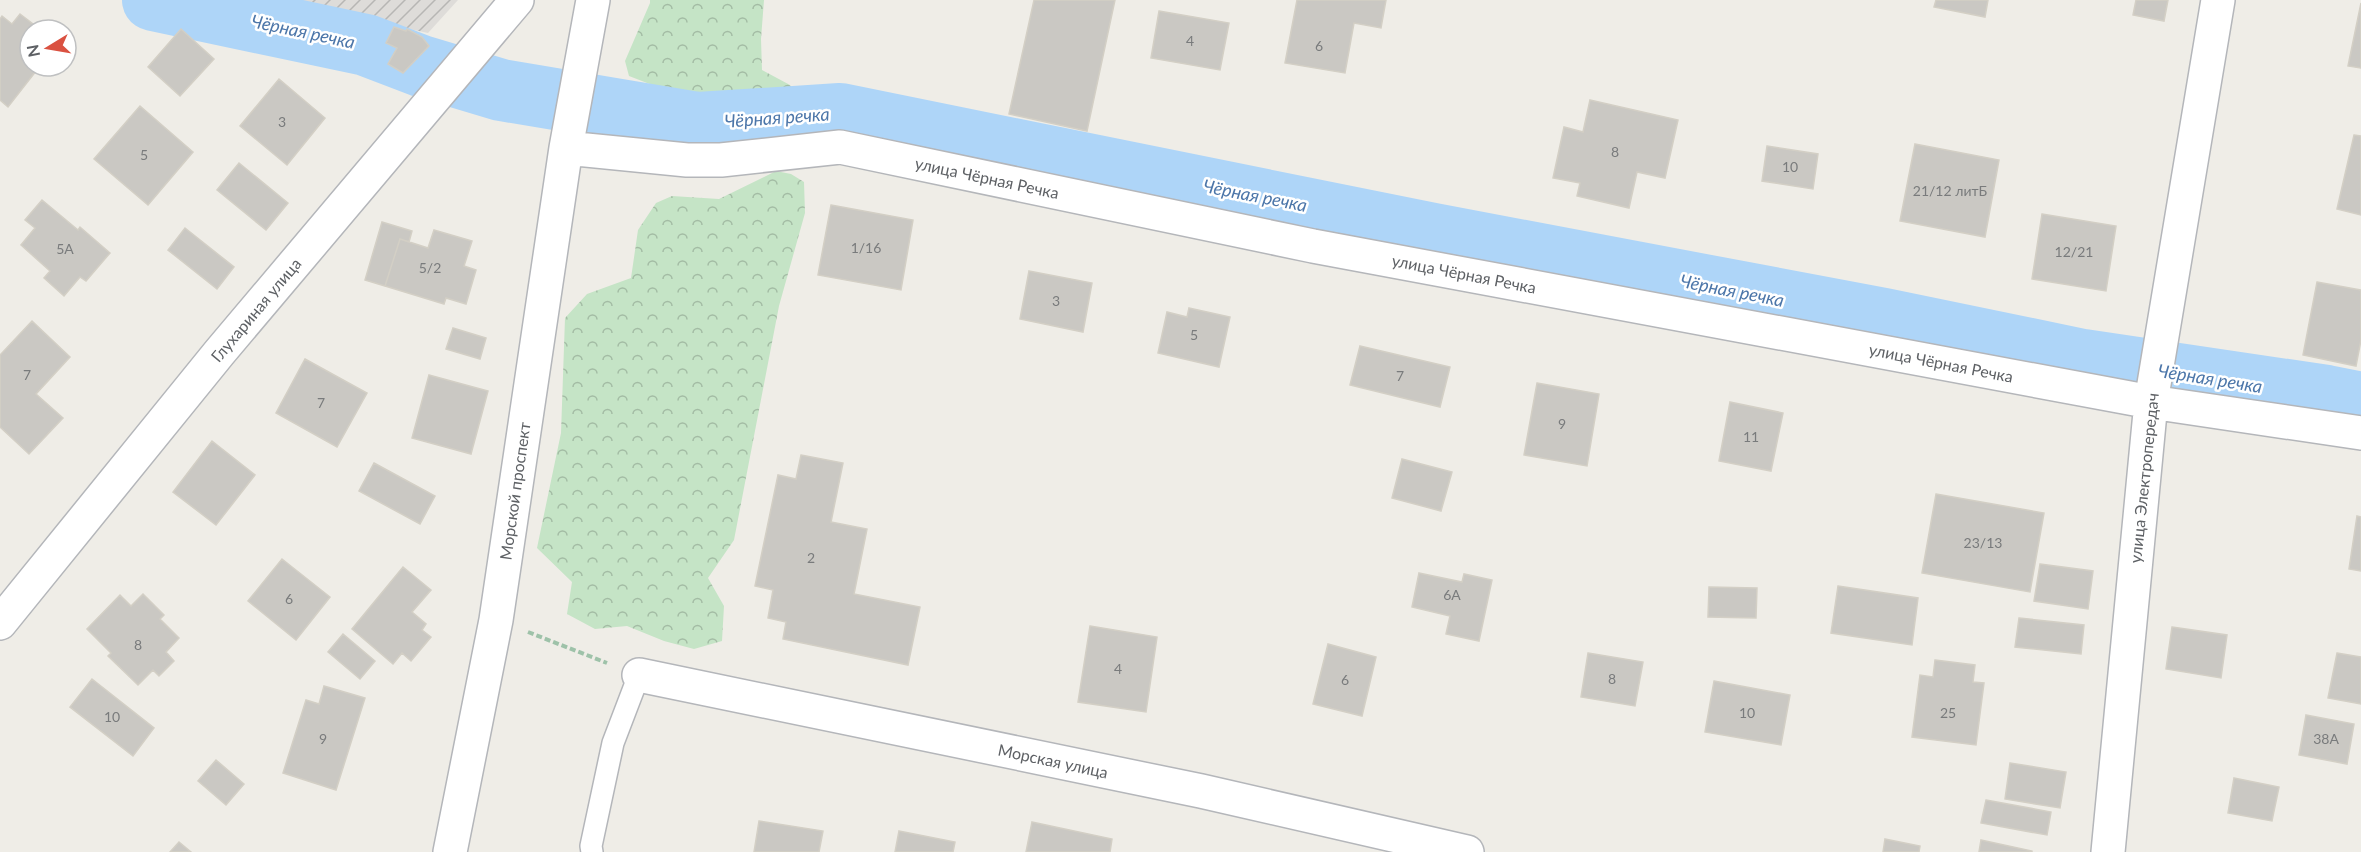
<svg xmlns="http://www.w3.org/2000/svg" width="2361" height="852" font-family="Lato,sans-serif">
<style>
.industrial{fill:url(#industrial-furrows)}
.forest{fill:url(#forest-crowns)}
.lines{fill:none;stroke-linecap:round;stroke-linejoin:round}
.river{stroke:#aed5f8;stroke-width:62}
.building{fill:#cac8c3;stroke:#d3cfc5;stroke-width:1.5}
.lane-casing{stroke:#b4b6ba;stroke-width:24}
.street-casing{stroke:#b4b6ba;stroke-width:36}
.path{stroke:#9ec2a9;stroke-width:4;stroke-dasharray:6 3;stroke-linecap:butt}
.lane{stroke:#fff;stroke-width:21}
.street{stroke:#fff;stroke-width:33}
.labels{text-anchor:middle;stroke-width:5;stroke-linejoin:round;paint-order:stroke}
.number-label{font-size:14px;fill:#797b7c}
.street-label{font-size:16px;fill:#5e6165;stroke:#fff}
.water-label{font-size:18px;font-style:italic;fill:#4c76a9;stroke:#fff}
</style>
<defs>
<pattern id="industrial-furrows" width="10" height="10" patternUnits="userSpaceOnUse" patternTransform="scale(1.5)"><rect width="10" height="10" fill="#dedcd9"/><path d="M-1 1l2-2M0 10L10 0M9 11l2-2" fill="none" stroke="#b7b6b4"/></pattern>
<pattern id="forest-crowns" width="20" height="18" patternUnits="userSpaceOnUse" patternTransform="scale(1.5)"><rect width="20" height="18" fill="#c5e4c6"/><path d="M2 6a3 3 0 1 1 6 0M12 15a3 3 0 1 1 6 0" fill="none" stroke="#a3bca4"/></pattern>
</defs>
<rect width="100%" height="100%" fill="#efede7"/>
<path class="industrial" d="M274,0H458L428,33Z"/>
<path class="forest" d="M650,0H764L761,39L762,70L790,85L801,102L673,93L629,76L625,61L650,3Z
M776,171L791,174L804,182L805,213L779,306L734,540L708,578L724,606L722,641L694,649L664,641L627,626L595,629L567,614L572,582L537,548L561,433L565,318L587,294L631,278L638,230L656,203L672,196L719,199Z"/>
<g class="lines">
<path class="river" d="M153,0L366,45L421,66L501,90L698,123L840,114L1433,234L1884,319L2083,360L2327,396L2361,403"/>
</g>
<path class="building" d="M1034,0H1115L1087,131L1009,114Z
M1297,0H1386L1381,28L1354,23L1345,73L1285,63Z
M1936,0H1988L1985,17L1934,7Z
M2136,0H2168L2164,21L2133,15Z
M2361,3V68L2348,66Z
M1159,11L1229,23L1220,70L1151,58Z
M20,14L41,30H30V66H40L8,107L0,100V19L2,16L12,24Z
M394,27L406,31L407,29L422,37L429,46L403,73L388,64L397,48L386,43Z
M181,29L214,59L180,96L148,67Z
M279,79L325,118L287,165L240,126Z
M1590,100L1678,120L1665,178L1637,172L1629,208L1577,196L1580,183L1553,178L1564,127L1583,132Z
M140,106L193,152L148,205L94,159Z
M2354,135L2361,136V215L2337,209Z
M1915,144L1999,160L1985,237L1900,221Z
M1767,146L1818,154L1813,189L1762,181Z
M239,163L288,203L266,230L217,190Z
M42,200L78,230L80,227L110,253L86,281L80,277L64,296L44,278L50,271L21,245L35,228L25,220Z
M831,205L913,220L901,290L818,275Z
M2042,214L2116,226L2106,291L2032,279Z
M382,222L412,231L409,242L400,239L385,286L365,280Z
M185,228L234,267L217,289L168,250Z
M434,230L472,241L464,266L476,270L466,304L446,298L444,304L385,286L400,239L428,248Z
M1029,271L1092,283L1083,332L1020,319Z
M2317,282L2361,290V340L2356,366L2303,355Z
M1189,308L1230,317L1219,367L1158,353L1167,312L1187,317Z
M32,321L70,357L36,394L63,418L29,454L0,427V355Z
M453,328L486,338L480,359L446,349Z
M1360,346L1450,367L1440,407L1350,385Z
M305,359L367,393L337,447L276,413Z
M429,375L488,391L471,454L412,438Z
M1537,383L1599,394L1587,466L1524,455Z
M1730,402L1783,413L1771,471L1719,461Z
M212,441L255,475L216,525L173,492Z
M801,455L843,463L831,522L867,529L854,594L920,607L908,665L783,639L786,622L768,618L773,590L755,586L778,475L796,479Z
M1402,459L1452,472L1441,511L1392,498Z
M374,463L435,496L420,524L359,491Z
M1936,494L2044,513L2030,592L1922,573Z
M2357,516L2361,517V571L2349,569Z
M282,559L330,597L296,640L248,601Z
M2040,564L2093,571L2088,609L2034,601Z
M403,567L431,590L412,612L426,624L422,630L431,637L411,661L402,653L393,664L352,629Z
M1419,573L1462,582L1464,574L1492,580L1479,641L1446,634L1450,616L1412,607Z
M1838,586L1918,598L1912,645L1831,633Z
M1709,587L1757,588L1756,618L1708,617Z
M143,594L164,615L160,619L179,638L166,652L174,661L159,676L153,670L138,685L108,656L111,653L87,629L120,595L131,606Z
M2019,618L2084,625L2081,654L2015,647Z
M1090,626L1157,637L1146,712L1078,702Z
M2172,627L2227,635L2221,678L2166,669Z
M343,634L375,661L360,679L328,652Z
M1328,644L1376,657L1362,716L1313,704Z
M1588,653L1643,662L1635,706L1581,697Z
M2337,653L2361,657V704L2328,698Z
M1935,660L1975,665L1973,682L1984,683L1976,745L1912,737L1920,675L1933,677Z
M92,679L154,728L133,756L70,707Z
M1714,681L1790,695L1781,745L1705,732Z
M324,686L365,698L336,790L283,773L306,700L319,704Z
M2306,715L2354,724L2347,764L2299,755Z
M216,760L244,784L226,805L198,781Z
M2010,763L2066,772L2060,808L2005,799Z
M2234,778L2279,787L2272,821L2228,813Z
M1986,800L2051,812L2047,835L1981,823Z
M759,821L823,831L819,852H754Z
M1032,822L1112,839L1110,852H1026Z
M899,831L955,842L953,852H895Z
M1885,839L1920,846L1919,852H1883Z
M1981,840L2032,851V852H1979Z
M179,842L191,852H170Z"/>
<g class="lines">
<defs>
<path id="lane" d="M592,852L591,846L613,743L639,675"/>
<path id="street" d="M566,148L687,160H721L840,147L1313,246L2151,402L2361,433
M0,623L219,353L517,0
M639,675L1201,791L1467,852
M450,852L496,620L566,148L593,0
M2108,852L2151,402L2218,0"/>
</defs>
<use href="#lane" class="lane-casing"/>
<use href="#street" class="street-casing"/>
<path class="path" d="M528,632L607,663"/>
<use href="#lane" class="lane"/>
<use href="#street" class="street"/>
</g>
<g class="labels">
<g class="number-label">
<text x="1190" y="46">4</text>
<text x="1319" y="51">6</text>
<text x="282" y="127">3</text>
<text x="1615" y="157">8</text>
<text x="144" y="160">5</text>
<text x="1790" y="172">10</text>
<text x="1950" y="196">21/12 литБ</text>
<text x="866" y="253">1/16</text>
<text x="65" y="254">5А</text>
<text x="2074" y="257">12/21</text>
<text x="430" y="273">5/2</text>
<text x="1056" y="306">3</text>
<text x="1194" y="340">5</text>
<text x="27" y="380">7</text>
<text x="1400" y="381">7</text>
<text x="321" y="408">7</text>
<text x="1562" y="429">9</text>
<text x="1751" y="442">11</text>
<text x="1983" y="548">23/13</text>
<text x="811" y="563">2</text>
<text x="1452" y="600">6А</text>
<text x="289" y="604">6</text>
<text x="138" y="650">8</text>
<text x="1118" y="674">4</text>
<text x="1612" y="684">8</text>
<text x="1345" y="685">6</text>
<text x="1747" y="718">10</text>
<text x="1948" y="718">25</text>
<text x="112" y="722">10</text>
<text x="323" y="744">9</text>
<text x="2326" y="744">38А</text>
</g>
<g class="street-label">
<text transform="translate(987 178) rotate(12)" y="6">улица Чёрная Речка</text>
<text transform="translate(1464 274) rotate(11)" y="6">улица Чёрная Речка</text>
<text transform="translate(256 310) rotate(-50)" y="6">Глухариная улица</text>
<text transform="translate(1941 363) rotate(11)" y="6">улица Чёрная Речка</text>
<text transform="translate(2144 478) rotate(-84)" y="6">улица Электропередач</text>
<text transform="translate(515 491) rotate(-82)" y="6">Морской проспект</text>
<text transform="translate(1053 761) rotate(12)" y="6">Морская улица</text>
</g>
<g class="water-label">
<text transform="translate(303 32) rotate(12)" y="6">Чёрная речка</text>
<text transform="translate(777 118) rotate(-4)" y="6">Чёрная речка</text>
<text transform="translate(1255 196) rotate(11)" y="6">Чёрная речка</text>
<text transform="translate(1732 291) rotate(11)" y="6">Чёрная речка</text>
<text transform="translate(2210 379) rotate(9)" y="6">Чёрная речка</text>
</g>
</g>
<g transform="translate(48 48) rotate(259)"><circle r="28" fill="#ffffff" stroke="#bfc0c1" stroke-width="1.5"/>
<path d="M0-4.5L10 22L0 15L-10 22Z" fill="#da5141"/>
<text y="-9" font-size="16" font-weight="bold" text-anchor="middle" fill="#5e6165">N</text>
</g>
</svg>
